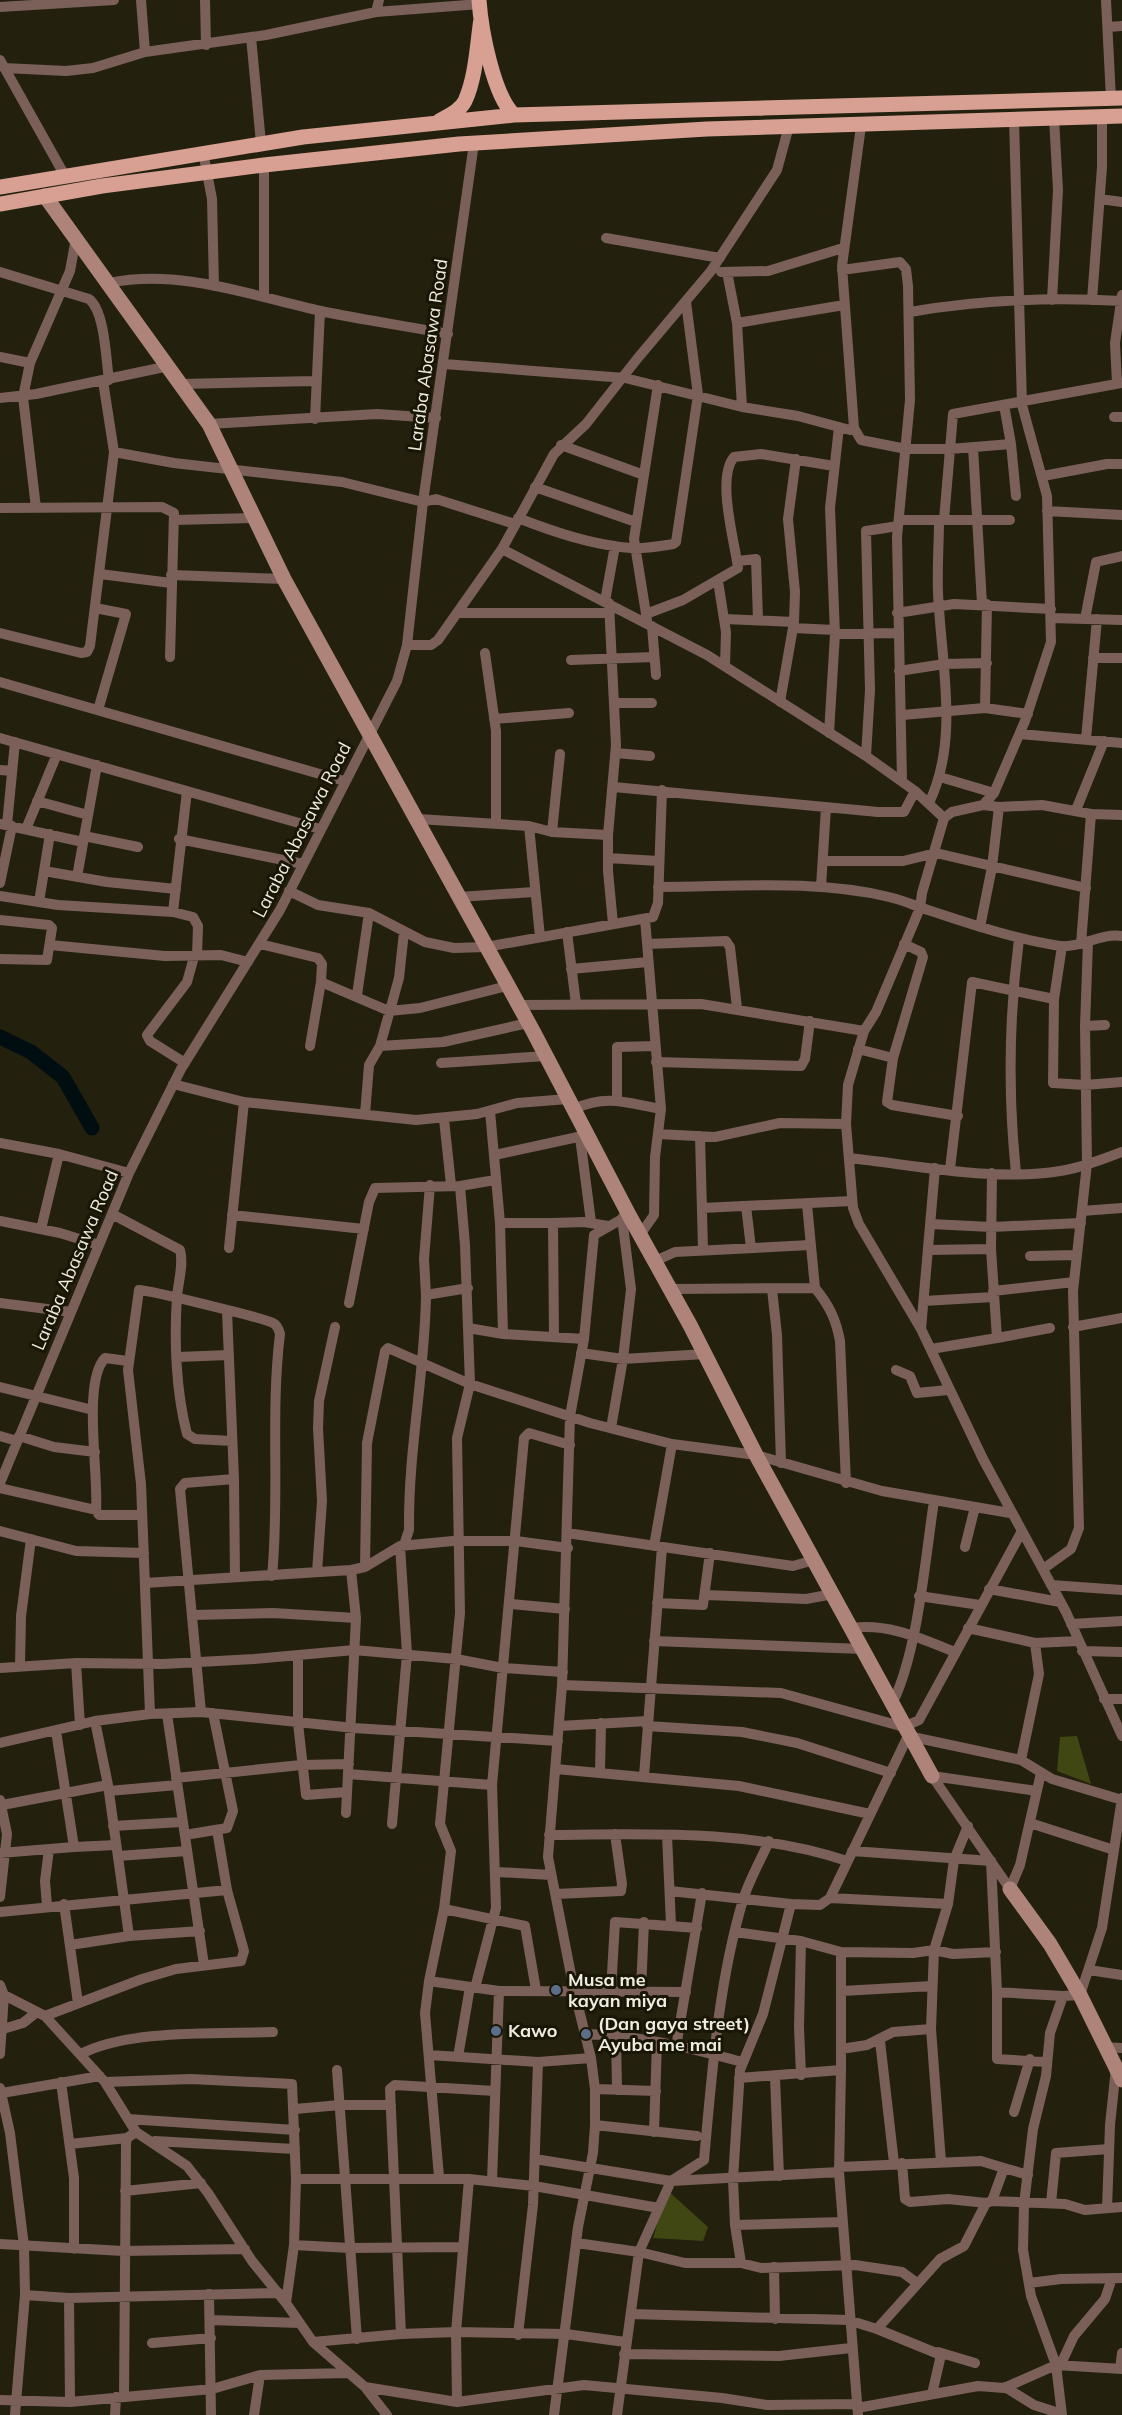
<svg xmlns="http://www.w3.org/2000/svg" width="1122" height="2415" font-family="Mulish,sans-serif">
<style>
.green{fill:#404712}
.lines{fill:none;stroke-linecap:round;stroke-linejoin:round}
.river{stroke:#000d11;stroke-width:15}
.street{stroke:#7a6059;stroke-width:10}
.secondary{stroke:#ae847a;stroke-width:15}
.primary{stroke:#d7a093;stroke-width:15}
.service-dot{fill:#5c6f8a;stroke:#191606;stroke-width:2}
.labels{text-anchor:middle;stroke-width:6;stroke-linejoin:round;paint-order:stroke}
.street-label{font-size:18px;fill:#eeece1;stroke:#191606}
.poi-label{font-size:18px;font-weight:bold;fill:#eeece1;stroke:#191606;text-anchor:start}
</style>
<rect width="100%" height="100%" fill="#23200e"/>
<path class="green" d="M1077,1736L1091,1784L1057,1771L1060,1737Z
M667,2190L708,2227L703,2241L653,2238Z"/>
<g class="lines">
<path class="river" d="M0,1037L31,1052L63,1077L92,1128"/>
<path class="street" d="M141,0L145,52
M205,0L206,45
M1106,0L1111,99
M0,7L114,0
M376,12L379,0
M1108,27L1122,26
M251,37L261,143
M0,60L65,176
M4,68L66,71L93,68L145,52L266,35L376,12L480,4
M1014,119L1022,405L1047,496L1051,642L1025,721L994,793L983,805L952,812L944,818L922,893L920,908L876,1012L864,1031L848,1085L846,1124L853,1208L859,1224L921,1329L983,1459L1066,1612L1122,1736
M861,126L842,266L854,428L861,440L906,449H950L1011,444L1004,405
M203,152L212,199L214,286
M1100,199L1122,202
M606,238L720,258
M842,270L900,262L906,269L908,286L910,400L897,537L902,781
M0,272L89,299C105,311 106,360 109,380
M721,272L768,271L843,248
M727,272L737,323L742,407
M109,283C180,268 252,296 321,311C363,320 406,326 448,334
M264,296V165
M1052,300L1058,190L1054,118
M1092,300L1102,167V117
M910,312C980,300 1052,297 1122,301
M737,323L844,305
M0,357L30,363
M444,364L625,378L742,407L798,416L850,430L854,428
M1117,383L1115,343L1122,295
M181,384L315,381
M0,398L36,394L169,366
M1114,417H1122
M315,419L320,311
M209,424L377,414L436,418
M1011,444L1016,496
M561,445L644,475
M973,447L982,604
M114,452L174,463L342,482L423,502L436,499L515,524
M1043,476L1107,464H1122
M535,487L636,522
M0,508L162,507L174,513L170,657
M36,508L23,397L30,363L70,271L76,238
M1047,511L1122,515
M518,518C554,532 592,545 631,548C645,549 660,546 673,544L676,542L698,395L686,302
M175,520L253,518
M899,520H1010
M944,520L953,414L1122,383
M502,549L707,655L866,756L915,791L944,818
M738,561L756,559L758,620
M100,574L171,583
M171,575L284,579
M718,581L726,632L725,666
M605,601L615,546
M95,608L126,614L98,710
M458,613H610
M897,613L954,604L1051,609
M646,614L683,600L738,568C735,543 716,478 734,457L761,454L834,466
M1051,618L1122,620
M725,619L794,622
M1085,619L1096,562L1122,556
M647,620L634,539L658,385
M652,626L656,675
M793,628L835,630
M0,633L81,653L87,652L90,646L114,452L103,381
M835,634L897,633
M407,645H431L438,640L502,549L554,454L586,424L637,359L711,271L777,170L789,126
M485,653L496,731V824
M1093,658H1122
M571,660L654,657
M899,671L944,664L987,663
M0,682L344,781
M780,702L794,622L795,592L788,519L796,459
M614,703H652
M985,708L987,604
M902,715L985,708L1028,714
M494,719L569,713
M829,733L835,634L830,508L839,427
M1020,734L1122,743
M0,738L320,829
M1086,739L1097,619
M616,753L650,756
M866,756L870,690L866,531L898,526
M0,770L12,771
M940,777L994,793
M614,787L878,812H904L915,791
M37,801L88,815
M929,803C958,743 943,672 939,608C936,579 939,549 939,520
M983,805L999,807L1042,805L1091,814L1081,944
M1076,810L1104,741
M1091,814L1122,815
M418,819L529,826L552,832L608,835L616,745L609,603
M0,824L83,842
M7,825L15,742
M529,826L540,937
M26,829L57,754
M552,832L560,754
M608,835V871L613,924
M84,836L138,847
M179,839L303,864
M608,858L658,861
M823,861H903L936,853L1086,888
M44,871L107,882L176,889
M77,877L97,765
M0,883L12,826
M658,887C735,887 813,879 889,897C903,900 915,906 928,910C971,924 1014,939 1060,946C1081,948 1100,933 1122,936
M821,887L826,807
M289,891L318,905L369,913L425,942L454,948L486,947L653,917L658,903L662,790
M0,896L58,905L173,912L193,917L198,926L197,956
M459,897L534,892
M39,902L50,834
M173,912L187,791
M0,920L49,925L52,928L47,960L0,959
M980,927L992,867L999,807
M567,932L576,1004
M260,944L318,958L322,964L321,982L389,1011L420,1008L507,986
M647,944L726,941L730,947L737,1008
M904,944L921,952L923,957L893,1058L887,1102L892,1105L958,1116
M50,945L165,956L221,955L248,962
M1062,946L1054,999L1053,1083L1085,1085L1122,1082
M571,969L648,962
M357,995L369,913
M517,1005L701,1004L864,1031
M1085,1026L1105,1025
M310,1046L321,982
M380,1046L443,1042L528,1023
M858,1049L893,1058
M656,1062L801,1066L805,1059L810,1021
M185,1063L150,1041L147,1035L187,982L194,957
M441,1063L546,1056
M173,1084L244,1102L416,1120L477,1114L517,1103L568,1099
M617,1101V1047L655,1046
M574,1109C607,1094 627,1103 661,1109
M490,1111L500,1223L503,1334
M365,1114L369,1065L380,1046L399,978L404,932
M444,1119L451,1185
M658,1134L715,1137L780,1123L846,1124
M700,1136L703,1249
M580,1137L591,1222
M0,1143L59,1154L129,1173
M495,1155L587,1135
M849,1158C915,1165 995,1182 1060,1171C1081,1168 1102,1159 1122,1152
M950,1169L972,982L1054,999
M1016,1173C1008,1096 1009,1016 1019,939
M460,1186L495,1180
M746,1206L751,1248
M702,1208L852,1201
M1082,1211L1122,1208
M112,1214L180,1250C184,1264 178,1283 177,1297C174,1340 176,1392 187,1434L195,1439L232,1441
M232,1215L364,1229
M0,1221L60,1233L99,1245
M500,1223H553
M931,1224L991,1227L1081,1223
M41,1229L59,1154
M640,1235L654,1215L655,1157L661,1109L645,919
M229,1248L244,1102
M928,1250L991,1249
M1030,1256L1077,1255
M655,1261L675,1252L810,1245
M815,1288C829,1305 836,1319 840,1341L846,1483
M671,1289L815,1288L807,1204
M772,1289L777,1335L781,1463
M993,1291L1074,1282
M426,1295L424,1259L430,1185
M924,1301L993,1297
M0,1303L71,1312
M349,1303L369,1202L375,1188L460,1186L465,1245L470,1384L457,1438L460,1613L440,1824L451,1851L444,1909L429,1981L425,2013L439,2177
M227,1311L234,1479L235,1577
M1073,1327L1122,1318
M468,1328L503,1334L584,1339
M921,1329L935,1168
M554,1337L553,1223L584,1222L608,1226
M997,1338L1050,1328
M931,1349L997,1338L991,1249L992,1173
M581,1353L623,1359L705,1354
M178,1357L228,1355
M128,1361L105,1358C82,1382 99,1475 96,1510L99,1515H142
M896,1370L910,1376L917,1393L948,1390
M0,1387L93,1410
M611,1428L623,1359L631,1289L622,1218
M0,1436L17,1441
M19,1436L54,1447L95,1452
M0,1483L129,1173L181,1069L280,910L397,681L407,645L423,502L474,143
M0,1488L96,1510
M0,1531L76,1551L144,1553
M567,1533L793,1566L814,1560
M404,1545L409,1530C408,1450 425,1374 426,1295L468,1288
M654,1546L672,1444
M965,1547L975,1507
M365,1567L367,1443L385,1351L388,1348L470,1384L590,1423L672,1444L756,1455L882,1491L1010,1513
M1043,1569L1071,1549L1079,1528L1073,1291L1087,1164L1085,1026L1088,942
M317,1572L322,1501L318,1428L319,1401L335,1327
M145,1583L351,1570L365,1567L400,1546L453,1541H516L568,1548
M1051,1585L1122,1590
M989,1589L1060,1602
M706,1595L806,1599L833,1594
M919,1596L980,1605
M657,1603L703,1605L710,1553
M511,1604L565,1609
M193,1615L273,1613L356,1618
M1071,1624L1122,1621
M852,1628C889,1623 922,1639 955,1652
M968,1628L1035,1643L1078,1641
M654,1641L863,1649
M1082,1651L1122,1652
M298,1655V1723L306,1795L347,1792
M76,1663L80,1725
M20,1666L21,1616L31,1539
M0,1668L76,1663L163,1664L254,1659L354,1650L456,1659L503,1668L563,1672
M562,1685L781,1693L904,1727L919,1720L1022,1531
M1104,1699H1122
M893,1702C918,1650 925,1560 934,1501
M201,1712L180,1489L185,1483L234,1479
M150,1714L141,1484L128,1370L139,1290C148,1290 264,1318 273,1323C277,1325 279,1330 280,1334C270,1415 280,1496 272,1576
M167,1714L204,1965
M95,1721L108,1785L129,1936
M559,1726L648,1721
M647,1726L742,1732L797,1743L891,1773
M0,1743L95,1721L150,1714L201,1712L354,1728L558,1741
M1021,1760L1039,1674L1035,1643
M556,1769L739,1786L870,1814
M600,1772L601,1723
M348,1774L492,1785
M644,1776L662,1547
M932,1776L1010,1889L1020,1865L1041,1773
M932,1776L1037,1791
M176,1778L301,1765L349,1764
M109,1791L177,1785
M0,1800L7,1834L0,1897
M2,1805L108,1785
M346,1813L356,1618L351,1570
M1030,1823L1114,1850
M392,1824L407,1654L400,1546
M113,1826L182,1822
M185,1835L227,1828L233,1811L213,1713
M549,1835C648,1834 752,1829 847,1861
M667,1835L671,1925
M74,1847L116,1845
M852,1851L991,1861L997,1992V2059L1047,2062
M0,1853L74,1847L56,1731
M118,1856L187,1851
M497,1872L551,1875
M670,1891L791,1904L820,1905L830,1898L908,1736L1021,1760L1052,1779L1122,1800
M556,1894L621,1891L622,1884L615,1834
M830,1898L948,1904L954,1860L968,1826
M64,1904L78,2003
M47,1906L45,1881L49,1849
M444,1909L525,1926L536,1990
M0,1912L227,1890
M735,1932L801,1941L841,1952L913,1953L934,1950L953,1954L996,1952
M801,1941L799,2027L801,2075
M70,1945L129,1936L200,1931
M841,1952V2070
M1089,1970L1122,1975
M429,1981L499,1991L686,1992
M0,1985L4,1995L0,2054
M475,1988L496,1908L492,1785L524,1438L529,1433L570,1445
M611,1991L615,1922L697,1928
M641,1991L644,1922
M842,1991L932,1986
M997,1992L1063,1996
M4,1995L45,2016L105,2082L136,2132L187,2166L208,2193L252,2261L286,2303L313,2342L365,2387L387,2415
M45,2016L142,1979L176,1969L241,1961L244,1951L227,1890L217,1830
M3,2029L23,2023L37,2012
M585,2034C638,2035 691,2048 742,2062
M616,2035L617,2090
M880,2041L894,2163
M676,2047L702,1893
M1104,2047L1122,2048
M841,2049L867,2045L893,2032L931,2029
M81,2054C128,2029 219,2034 273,2032
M429,2055L538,2062L591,2058
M458,2057L470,1987
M337,2070L357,2339
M775,2077L779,2176
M739,2078L841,2070L839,2172L858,2415
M61,2082L74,2178V2249
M105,2082L191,2079L292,2084L296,2179L294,2245L286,2303
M0,2088L10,2133L24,2246L25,2295L15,2415
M595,2089L656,2091
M2,2093L100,2076
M295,2109L340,2105H391
M1014,2112L1030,2059
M128,2119L295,2130
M595,2125L697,2136
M654,2132L657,2042
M155,2141L295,2149
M70,2144L127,2138
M535,2159L671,2181L839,2172
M941,2162L931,2029L934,1950L948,1904
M902,2163L905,2199L910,2202L948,2199L986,2203
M839,2167L981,2161L1004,2168
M296,2179H469L534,2186L659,2208
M492,2181L499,1991
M125,2191L201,2183
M992,2201L1065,2204L1085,2210L1122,2207
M1051,2203L1056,2153L1109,2149
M1107,2208L1110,2125L1116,2068
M735,2225L842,2222
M577,2243L639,2252L685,2263H741L761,2268L855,2265L902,2272L917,2283
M0,2244L123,2251L245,2249
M294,2245L350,2248L463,2247
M741,2263L735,2225L733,2179L740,2070L763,2014L791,1904
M774,2267L775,2319
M1029,2283L1061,2279L1122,2278
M209,2294L211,2415
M25,2295L69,2298L279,2293
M69,2298L70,2402
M631,2314L848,2320L877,2329L940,2259L964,2246L986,2203L992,2201L1004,2168L1028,2175
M210,2320L300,2323
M877,2329L941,2355L932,2394
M401,2334L390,2089L395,2085L495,2091
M518,2335L533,2205L538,2062
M313,2342L401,2334L456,2332L566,2334L625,2342
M152,2343L211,2338
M938,2352L975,2363
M624,2354L779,2356L851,2348
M1060,2366L1074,2336L1105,2299L1112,2278
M1120,2369L1122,2353
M365,2387L457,2402L584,2385L722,2398L767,2405L857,2404
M1005,2387L1034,2405L1062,2414
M124,2397L126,2144L127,2138L136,2132
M0,2400L70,2402L212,2389L260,2375L347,2373
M457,2402L456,2332L469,2179
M857,2408L978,2386L1004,2388L1056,2365L1122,2369
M115,2415L116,2397
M254,2415L260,2375
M554,2415L578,2227L593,2153L595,2125V2089L591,2058L574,1990L548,1857L562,1685L570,1416L584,1339L594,1235L629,1215
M617,2415L639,2252L671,2181L704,2160C712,2074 718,1984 743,1900C749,1880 761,1860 769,1841
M1062,2415L1056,2365L1031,2296L1023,2250L1024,2204L1033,2129L1046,2076L1050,2033L1063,1996L1080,1995L1102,1928L1122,1798"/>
<path class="secondary" d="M45,196L209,424L284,579L533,1031L629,1215L690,1325L756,1455L932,1776
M1010,1889L1050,1944L1080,1995L1122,2080"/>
<path class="primary" d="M479,0C481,29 493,95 514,115
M439,121C448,116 460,111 465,101C476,77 477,45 481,19
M0,187L303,137L514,115L1122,98
M0,204L102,186L264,165L459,144L707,129L1122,116"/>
</g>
<g class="service-dot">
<circle cx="556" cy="1990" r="6"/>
<circle cx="496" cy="2031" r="6"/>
<circle cx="586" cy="2034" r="6"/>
</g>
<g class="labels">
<g class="street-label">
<text transform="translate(428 355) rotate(-82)" y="6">Laraba Abasawa Road</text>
<text transform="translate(302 830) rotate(-63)" y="6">Laraba Abasawa Road</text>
<text transform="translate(75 1260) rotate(-67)" y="6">Laraba Abasawa Road</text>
</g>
<g class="poi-label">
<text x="568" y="1986">Musa me<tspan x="568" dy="21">kayan miya</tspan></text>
<text x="598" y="2030">(Dan gaya street)<tspan x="598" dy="21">Ayuba me mai</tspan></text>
<text x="508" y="2037">Kawo</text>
</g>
</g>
</svg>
